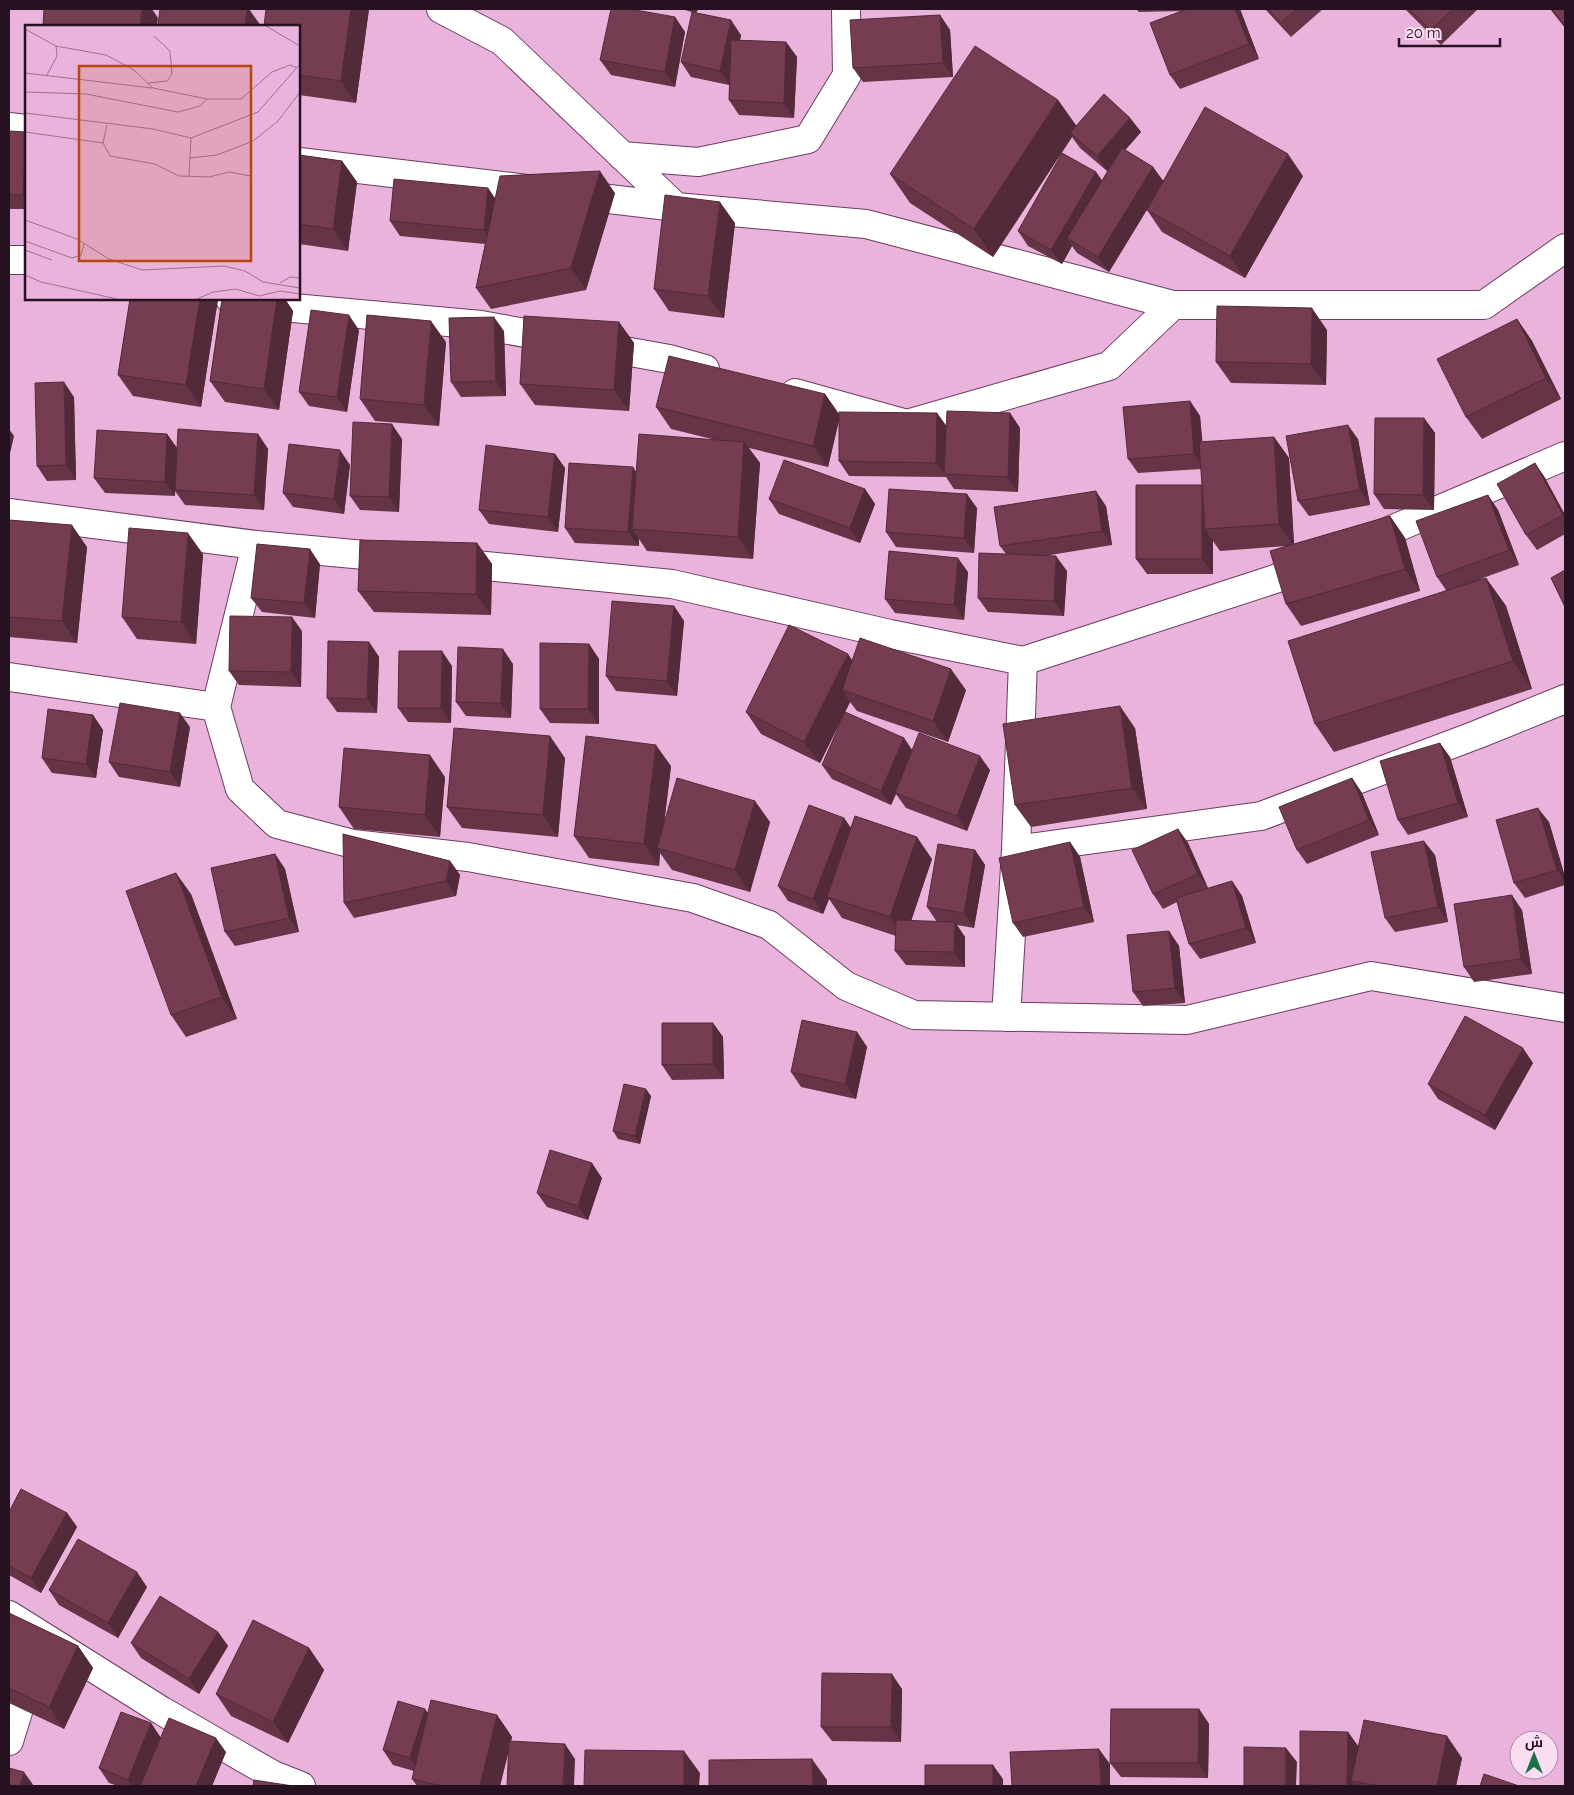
<svg xmlns="http://www.w3.org/2000/svg" width="1574" height="1795" font-family="Raleway,Cairo,sans-serif">
<style>
.lines{fill:none;stroke-linecap:round;stroke-linejoin:round}
.street-casing{stroke:#6b3c60;stroke-width:30}
.street{stroke:#fff;stroke-width:28}
.wall{fill:#653447}
.shaded-wall{fill:#522a39}
.building{fill:#753c52;stroke:#522a39}
.inset-road{fill:none;stroke:#9b7290;stroke-width:1}
.view{fill:#b74711;fill-opacity:0.15;stroke:#b74711;stroke-width:2.5}
.inset-edge{fill:none;stroke:#251120;stroke-width:2.5}
</style>
<rect width="100%" height="100%" fill="#eab3db"/>
<g class="lines">
<defs>
<path id="street" d="M441,9L502,41L676,207L866,224L1173,305H1484L1565,248
M9,127L26,129
M622,156L698,162L808,139L847,75L846,9
M299,162L536,190
M576,195L676,207
M9,260H26
M230,299L260,305L481,325L669,359L705,369
M795,393L907,424L1109,366L1173,305
M9,513L256,545L397,558
M1363,542L1565,456
M256,545L216,707L240,789L277,824L353,844L468,857L693,898L769,925L846,986L914,1015L1187,1020L1371,976L1565,1008
M455,563L672,584L890,634L1023,661L1275,579L1312,564
M9,677L216,707
M1016,850L1261,816L1476,735L1565,699
M1006,1017L1016,850L1023,661
M9,1615L162,1711L273,1775L301,1786
M9,1741L30,1673"/>
</defs>
<use href="#street" class="street-casing"/>
<use href="#street" class="street"/>
</g>
<path class="wall" d="M266,9H369L356,103L299,95V26Z
M682,9H698L696,13L741,35L740,40L786,42L797,57L794,118L739,115L729,100V85L691,77L681,62L694,13Z
M722,9H786V10Z
M1136,9H1240L1259,59L1180,89L1170,75L1183,11L1139,12Z
M1265,9H1323L1291,37Z
M1405,9H1478L1441,45Z
M1550,9H1565V28Z
M940,15L950,30L953,77L863,82L853,68Z
M675,17L685,32L675,87L611,75L600,60Z
M1058,100L1076,126L1130,118L1141,132L1125,150L1153,167L1163,181L1303,176L1245,278L1162,232L1147,210L1153,199L1109,272L1077,253L1072,246L1062,264L1028,246L1018,231L1096,172L1102,181L1109,168L1107,171L1080,148L1072,137L993,257L910,203L890,174Z
M9,131L26,133V209H9Z
M299,155L342,161L357,182L348,251L299,244Z
M488,188L495,198L615,193L586,290L491,309L476,288L485,244L400,236L390,221Z
M735,223L724,318L669,311L654,289Z
M130,299H218L201,407L133,396L118,375Z
M222,299H285L293,311L279,410L225,402L210,381Z
M1517,319L1532,341L1561,399L1482,439L1466,417Z
M619,322L634,343L629,411L535,405L520,384Z
M359,330L347,412L309,406L299,392Z
M1327,330L1326,385L1231,383L1216,362Z
M504,331L506,396L461,397L451,382Z
M446,342L439,426L375,421L360,399Z
M825,394L839,414L937,413L946,426L1010,413L1020,428L1018,492L954,489L946,477L849,476L839,461V420L828,467L749,448L760,463L753,559L647,551L639,539V546L575,543L565,528L636,472L716,440L671,429L656,407Z
M74,397L76,480L47,481L37,466Z
M1190,401L1200,416L1202,442L1274,437L1289,458L1294,544L1390,516L1405,538L1420,591L1301,626L1286,604V546L1220,551L1213,541V574H1147L1136,559L1202,485L1201,469L1138,473L1128,459Z
M1424,418L1435,433L1434,510L1384,509L1374,494Z
M167,434L177,448L258,434L268,449L264,510L185,505L175,491V496L105,493L94,478Z
M402,439L399,512L360,510L350,496Z
M1358,439L1370,505L1309,516L1298,501Z
M555,454L565,468L558,532L489,524L479,510Z
M1535,463L1545,478L1565,515V534L1537,550L1526,535Z
M350,465L344,514L293,507L283,493Z
M865,489L875,504L860,543L779,514L769,499Z
M1488,495L1498,510L1519,565L1480,579L1486,578L1506,606L1532,689L1334,752L1315,724L1446,590L1437,577Z
M1106,506L1112,545L1044,556L1067,571L1064,616L988,612L978,598L1006,554L1000,546Z
M977,508L974,553L896,547L886,532Z
M9,520L87,547L77,643L9,637Z
M477,543L492,564L491,615L374,612L358,591Z
M203,554L196,644L137,639L122,617Z
M320,564L315,618L262,612L251,598Z
M968,572L964,620L895,613L885,599Z
M674,606L684,621L677,696L616,691L606,676Z
M302,631L301,687L239,685L229,671Z
M369,642L379,657L377,713L337,712L327,698Z
M589,644L599,659V724L550,723L540,709Z
M852,660L966,690L948,742L857,711L850,702L820,763L761,734L746,712Z
M513,664L511,718L466,716L456,702Z
M452,666L451,723L408,722L398,708Z
M93,715L103,730L96,778L52,773L42,758Z
M190,727L180,787L119,777L109,762Z
M1135,728L1147,809L1031,827L1015,805Z
M904,738L912,750L990,770L967,831L906,808L896,794L891,805L832,779L822,765Z
M1450,757L1468,817L1408,835L1398,820Z
M565,758L558,837L462,828L447,807Z
M671,766L664,824L770,822L750,892L672,870L660,853L659,866L589,858L574,836Z
M445,777L440,837L354,829L339,807Z
M1352,778L1362,793L1379,835L1307,864L1297,850Z
M844,818L851,828L932,859L911,921L937,922L927,907L975,850L985,865L974,928L957,925L965,937V967L906,965L895,951L896,936L842,918L829,899L823,914L788,901L778,886Z
M1549,822L1565,877V885L1525,898L1514,883Z
M1178,829L1188,843L1208,888L1232,881L1242,896L1256,943L1200,959L1189,944L1177,902L1163,909L1153,894Z
M1070,842L1080,857L1094,922L1023,937L1013,923Z
M275,854L285,869L299,932L235,946L225,932Z
M1435,855L1448,922L1395,932L1385,918Z
M450,861L460,875L456,896L354,918L344,903Z
M191,894L237,1019L186,1037L171,1015Z
M1522,910L1532,974L1474,982L1464,967Z
M1169,931L1179,946L1185,1003L1143,1006L1133,992Z
M713,1023L723,1037L724,1079L672,1080L662,1065Z
M857,1032L867,1047L856,1099L801,1087L791,1072Z
M1533,1063L1495,1130L1438,1099L1428,1084Z
M651,1096L640,1144L618,1139L613,1131Z
M602,1178L588,1220L547,1207L537,1193Z
M9,1512L67,1513L77,1527L41,1593L9,1575Z
M147,1587L118,1638L59,1605L49,1590Z
M9,1613L78,1646L93,1668L64,1729L9,1703Z
M218,1632L228,1646L199,1694L141,1658L131,1643Z
M309,1648L324,1670L288,1743L231,1716L216,1694Z
M902,1689L901,1742L832,1741L821,1727Z
M1199,1709L1209,1724L1208,1778L1121,1777L1110,1763Z
M428,1713L497,1715L512,1737L511,1741L575,1759L509,1750L500,1786H417L412,1779L414,1771L393,1765L383,1750Z
M151,1723L160,1737L226,1752L212,1786H118L109,1783L99,1768Z
M1348,1732L1358,1746L1462,1758L1456,1786H1301L1300,1785Z"/>
<path class="shaded-wall" d="M142,9H152L158,18L157,26H140Z
M247,9H249L261,26H245Z
M351,9H369L356,103L341,81Z
M693,9H698L696,13Z
M1235,9H1240L1259,59L1249,44Z
M940,15L950,30L953,77L943,63Z
M675,17L685,32L675,87L665,72Z
M731,20L741,35L730,85L720,71Z
M786,42L797,57L794,118L784,103Z
M1058,100L1078,128L1070,133L1072,137L993,257L974,229Z
M1130,118L1141,132L1107,171L1097,156Z
M26,132V200L23,195Z
M1288,154L1303,176L1245,278L1230,256Z
M342,161L357,182L348,251L333,229Z
M1153,167L1164,182L1109,272L1098,257Z
M600,171L615,193L586,290L571,268Z
M1096,172L1106,186L1067,238L1072,246L1062,264L1051,250Z
M488,188L498,203L494,245L484,230Z
M720,202L735,223L724,318L708,296Z
M200,299H218L201,407L186,385Z
M277,299H285L293,311L279,410L264,389Z
M1312,308L1327,330L1326,385L1311,364Z
M349,315L359,330L347,412L337,397Z
M494,317L504,331L506,396L496,381Z
M1517,319L1532,341L1561,399L1546,378Z
M431,321L446,342L439,426L424,405Z
M619,322L634,343L629,411L614,390Z
M64,382L74,397L76,480L66,465Z
M825,394L840,416L828,467L813,446Z
M1190,401L1200,416L1205,468L1194,454Z
M937,413L948,428L945,474L936,463Z
M1010,413L1020,428L1018,492L1008,477Z
M1424,418L1435,433L1434,510L1423,495Z
M392,424L402,439L399,512L389,497Z
M1348,425L1358,439L1370,505L1360,490Z
M9,429L14,436L9,458Z
M167,434L177,448L175,496L165,482Z
M258,434L268,449L264,510L254,495Z
M1274,437L1289,458L1294,546L1279,524Z
M744,442L760,463L753,559L738,537Z
M340,450L350,465L344,514L334,499Z
M555,454L565,468L558,532L548,517Z
M1535,463L1545,478L1565,515V518Z
M633,467L643,482L632,529L639,539V546L628,532Z
M1202,485L1205,529L1213,541V574L1202,559Z
M865,489L875,504L860,543L850,528Z
M1096,491L1106,506L1112,545L1102,531Z
M967,494L977,508L974,553L964,538Z
M1488,495L1498,510L1519,565L1509,550Z
M1390,516L1405,538L1420,591L1405,569Z
M72,525L87,547L77,643L62,621Z
M188,533L203,554L196,644L181,622Z
M477,543L492,564L491,615L476,594Z
M310,549L320,564L315,618L304,603Z
M1056,556L1067,571L1064,616L1054,601Z
M958,558L968,572L964,620L954,605Z
M1486,578L1506,606L1532,689L1513,661Z
M674,606L684,621L677,696L667,681Z
M292,617L302,631L301,687L291,672Z
M369,642L379,657L377,713L367,699Z
M589,644L599,659V724L588,709Z
M503,649L513,664L511,718L501,703Z
M442,651L452,666L451,723L441,708Z
M848,654L863,676L842,690L850,702L820,763L804,742Z
M951,669L966,690L948,742L933,721Z
M1120,706L1135,728L1147,809L1132,788Z
M180,713L190,727L180,787L170,772Z
M93,715L103,730L96,778L86,764Z
M550,736L565,758L558,837L543,815Z
M904,738L914,753L891,805L881,791Z
M1440,743L1450,757L1468,817L1458,803Z
M656,745L671,766L661,849L657,848L660,853L659,866L644,844Z
M430,755L445,777L440,837L425,815Z
M980,756L990,770L967,831L957,816Z
M1352,778L1362,793L1379,835L1369,820Z
M755,801L770,822L750,892L735,870Z
M1538,808L1549,822L1565,877V881L1557,870Z
M844,818L854,833L827,897L829,899L823,914L813,899Z
M1178,829L1188,843L1208,888L1198,874Z
M917,837L932,859L905,939L890,917Z
M1424,841L1435,855L1448,922L1438,907Z
M1070,842L1080,857L1094,922L1084,907Z
M975,850L985,865L974,928L964,913Z
M275,854L285,869L299,932L289,918Z
M450,861L460,875L456,896L446,881Z
M176,873L191,894L237,1019L222,997Z
M1232,881L1242,896L1256,943L1246,928Z
M1512,895L1522,910L1532,974L1521,959Z
M955,922L965,937V967L954,952Z
M1169,931L1179,946L1185,1003L1175,988Z
M713,1023L723,1037L724,1079L713,1064Z
M857,1032L867,1047L856,1099L845,1084Z
M1523,1048L1533,1063L1495,1130L1485,1115Z
M646,1089L651,1096L640,1144L635,1136Z
M592,1163L602,1178L588,1220L578,1206Z
M67,1513L77,1527L41,1593L31,1578Z
M137,1572L147,1587L118,1638L108,1623Z
M218,1632L228,1646L199,1694L189,1679Z
M78,1646L93,1668L64,1729L49,1707Z
M309,1648L324,1670L288,1743L273,1722Z
M892,1674L902,1689L901,1742L891,1727Z
M425,1709L435,1723L420,1772L410,1758Z
M1199,1709L1209,1724L1208,1778L1198,1763Z
M497,1715L512,1737L500,1786H480Z
M151,1723L161,1738L141,1786H132L128,1780Z
M1348,1732L1358,1746L1351,1781L1355,1786H1347Z
M1447,1736L1462,1758L1456,1786H1437Z
M216,1738L226,1752L212,1786H196Z
M565,1744L575,1759L574,1786H563Z
M1286,1748L1297,1762L1296,1786H1286Z
M1099,1749L1110,1764V1786H1101Z
M684,1751L700,1773L699,1786H684Z
M812,1759L827,1780V1786H813Z
M993,1765L1003,1779V1786H993Z
M24,1772L34,1786H20Z"/>
<path class="building" d="M44,9H142L140,26H43Z
M160,9H247L245,26H158Z
M266,9H351L341,81L299,75V26H264Z
M611,9H630L675,17L665,72L600,60Z
M1187,9H1235L1249,44L1170,75L1150,23Z
M1268,9H1297L1281,23Z
M1409,9H1453L1431,30Z
M1552,9H1565V26Z
M692,12L731,20L720,71L681,62Z
M940,15L943,63L853,68L850,20Z
M731,40L786,42L784,103L729,100Z
M975,46L1058,100L974,229L890,174Z
M1104,94L1130,118L1097,156L1070,133Z
M1205,107L1288,154L1230,256L1147,210Z
M9,131L26,132L23,195H9Z
M1122,148L1153,167L1098,257L1067,238Z
M1062,153L1096,172L1051,250L1018,231Z
M299,155L342,161L333,229L299,224Z
M600,171L571,268L476,288L500,176Z
M394,179L488,188L484,230L390,221Z
M665,195L720,202L708,296L654,289Z
M130,299H200L186,385L118,375Z
M222,299H277L264,389L210,381Z
M1217,306L1312,308L1311,364L1216,362Z
M311,310L349,315L337,397L299,392Z
M367,315L431,321L424,405L360,399Z
M524,316L619,322L614,390L520,384Z
M494,317L496,381L451,382L449,318Z
M1517,319L1546,378L1466,417L1437,359Z
M669,356L825,394L813,446L656,407Z
M64,382L66,465L37,466L35,383Z
M1190,401L1194,454L1128,459L1123,407Z
M947,411L1010,413L1008,477L944,474Z
M839,412L937,413L936,463L839,461Z
M1375,418H1424L1423,495L1374,494Z
M353,422L392,424L389,497L350,496Z
M1348,425L1360,490L1298,501L1286,436Z
M178,429L258,434L254,495L175,490Z
M97,430L167,434L165,482L94,478Z
M639,434L744,442L738,537L632,529Z
M1274,437L1279,524L1205,529L1199,442Z
M289,444L340,450L334,499L283,493Z
M486,445L555,454L548,517L479,510Z
M784,460L865,489L850,528L769,499Z
M569,463L633,467L628,532L565,528Z
M1535,463L1563,515L1526,535L1497,484Z
M1136,485H1202V559H1136Z
M889,489L967,494L964,538L886,532Z
M1096,491L1102,531L1000,546L994,507Z
M1488,495L1509,550L1437,577L1416,521Z
M1390,516L1405,569L1286,604L1270,551Z
M9,520L72,525L62,621L9,617Z
M129,528L188,533L181,622L122,617Z
M360,540L477,543L476,594L358,591Z
M257,544L310,549L304,603L251,598Z
M889,551L958,558L954,605L885,599Z
M979,553L1056,556L1054,601L978,598Z
M1565,570V607L1551,578Z
M1486,578L1513,661L1315,724L1288,641Z
M612,601L674,606L667,681L606,676Z
M230,616L292,617L291,672L229,671Z
M789,625L848,654L804,742L746,712Z
M860,638L951,669L933,721L842,690Z
M328,641L369,642L367,699L327,698Z
M540,643L589,644L588,709H540Z
M458,647L503,649L501,703L456,702Z
M399,651H442L441,708H398Z
M120,703L180,713L170,772L109,762Z
M1120,706L1132,788L1015,805L1003,724Z
M48,709L93,715L86,764L42,758Z
M845,712L904,738L881,791L822,765Z
M454,728L550,736L543,815L447,807Z
M919,733L980,756L957,816L895,793Z
M586,736L656,745L644,844L574,836Z
M1440,743L1458,803L1398,820L1380,761Z
M344,748L430,755L425,815L339,807Z
M677,778L755,801L735,870L657,848Z
M1352,778L1369,820L1297,850L1279,807Z
M809,805L844,818L813,899L778,886Z
M1538,808L1557,870L1514,883L1496,820Z
M855,816L917,837L890,917L827,897Z
M1178,829L1198,874L1153,894L1132,850Z
M343,834L450,861L446,881L344,903Z
M1424,841L1438,907L1385,918L1371,852Z
M1070,842L1084,907L1013,923L999,858Z
M938,844L975,850L964,913L927,907Z
M275,854L289,918L225,932L211,868Z
M176,873L222,997L171,1015L126,891Z
M1232,881L1246,928L1189,944L1176,898Z
M1512,895L1521,959L1464,967L1454,904Z
M896,920L955,922L954,952L895,951Z
M1169,931L1175,988L1133,992L1127,935Z
M1465,1016L1523,1048L1485,1115L1428,1084Z
M802,1020L857,1032L845,1084L791,1072Z
M662,1023H713V1064L662,1065Z
M624,1084L646,1089L635,1136L613,1131Z
M550,1150L592,1163L578,1206L537,1193Z
M21,1489L67,1513L31,1578L9,1566V1512Z
M78,1539L137,1572L108,1623L49,1590Z
M160,1596L218,1632L189,1679L131,1643Z
M9,1613L78,1646L49,1707L9,1688Z
M253,1620L309,1648L273,1722L216,1694Z
M822,1673L892,1674L891,1727H821Z
M431,1700L497,1715L480,1786H442L412,1779Z
M398,1701L425,1709L410,1758L383,1750Z
M1111,1709H1199L1198,1763H1110Z
M121,1712L151,1723L128,1780L99,1768Z
M169,1718L216,1738L196,1786H140Z
M1364,1720L1447,1736L1437,1786H1380L1351,1781Z
M1300,1731L1348,1732L1347,1786L1300,1785Z
M509,1741L565,1744L563,1786H507Z
M1244,1747L1286,1748V1786H1244Z
M1099,1749L1101,1786H1012L1010,1752Z
M585,1750L684,1751V1786H584Z
M812,1759L813,1786H709V1760Z
M925,1765H993V1786H925Z
M9,1768L24,1772L20,1786H9Z
M1484,1774L1519,1786H1480Z
M254,1780L293,1786H253Z"/>
<g transform="translate(25 25)">
<rect width="275" height="275" fill="#eab3db"/>
<path class="inset-road" d="M241,1L275,21M0,4L31,21L81,30L109,45L128,63L182,74H216L247,47L265,40L272,43M0,48L127,63M22,50L32,31L31,21M123,58L142,56L147,49L145,26L129,11M0,67L61,69L153,87L175,81L182,74M0,88L128,104L166,113L233,87L275,39M82,100L78,118L85,131L130,139L154,151L184,152L204,147L226,151M0,107L78,118M165,133L192,130L228,116L253,96L275,67M164,151L166,113M0,195L52,214L84,234L117,245L199,241L220,246L238,257L275,263M0,216L47,233L56,230L59,219M0,225L27,235M0,250L16,257L92,274M255,258L265,252L275,253M172,274L188,267L211,264L234,271L255,266L275,269"/>
<path class="view" d="M54,41H226V236H54Z"/>
<rect width="275" height="275" class="inset-edge"/>
</g>
<rect width="1574" height="1795" fill="none" stroke="#251120" stroke-width="20"/>
<g transform="translate(1534 1755)"><circle r="24" fill="#faddf2" stroke="#a58b9e"/>
<path d="M0-4L9 19L0 12L-9 19Z" fill="#197348"/>
<text y="-8" font-size="14" font-weight="bold" text-anchor="middle" fill="#251120">ش</text>
</g>
<path d="M1399 38v8h101v-8" fill="none" stroke="#251120" stroke-width="2.5"/>
<text x="1406" y="38" font-size="15" fill="#251120" stroke="#faddf2" stroke-width="4" paint-order="stroke">20 m</text>
</svg>
